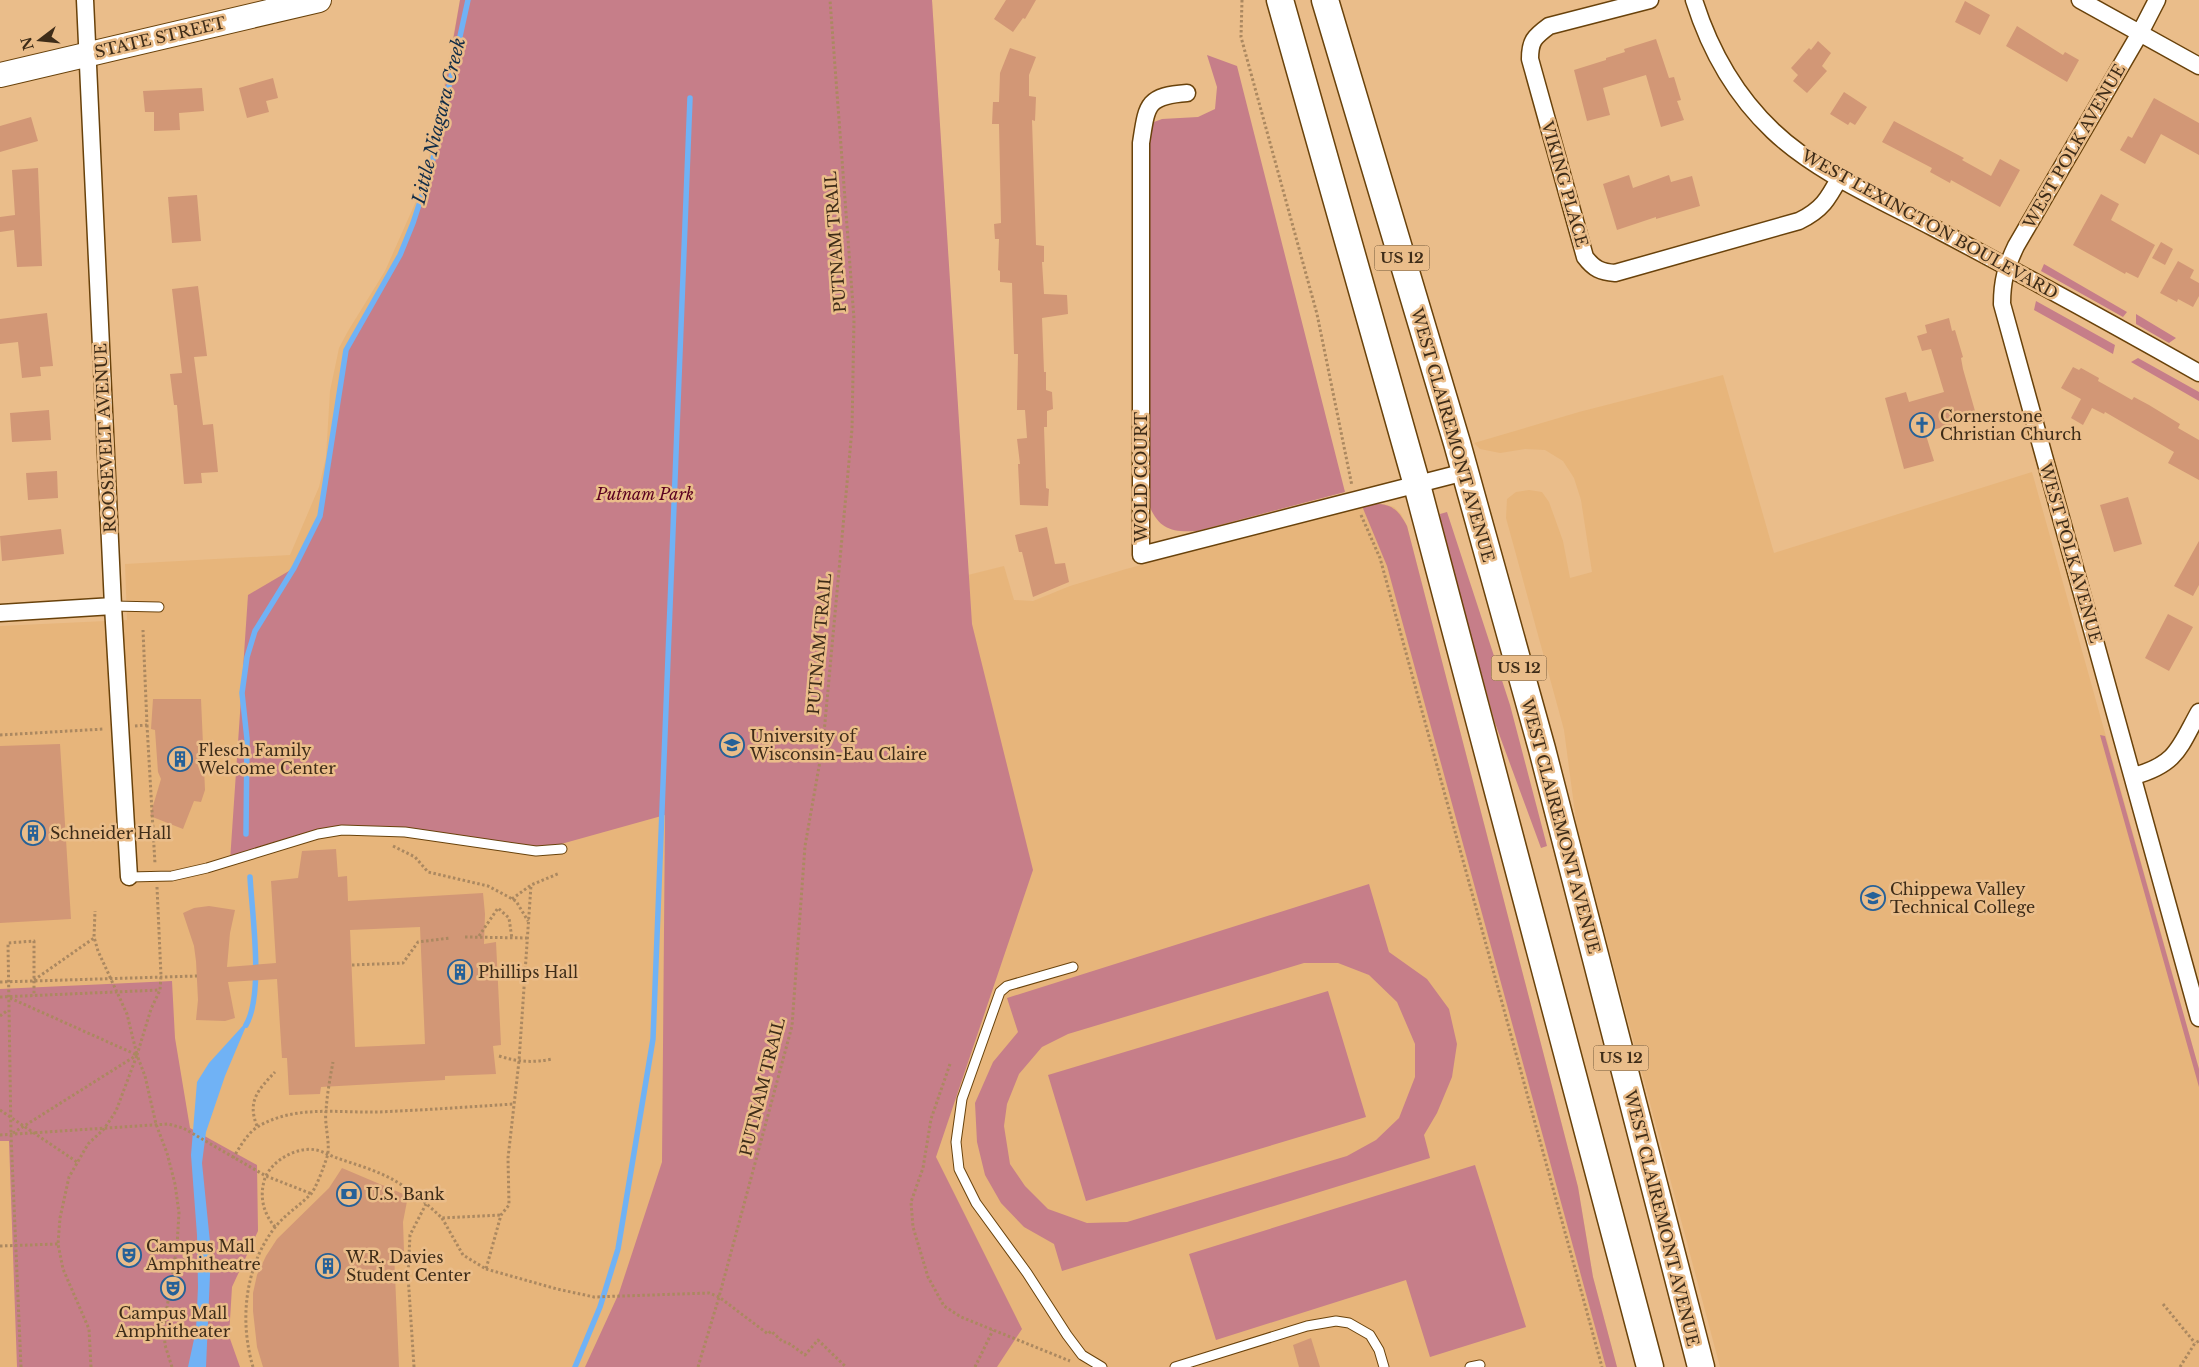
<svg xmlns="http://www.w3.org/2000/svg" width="2199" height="1367" font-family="'Libre Baskerville',serif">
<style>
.built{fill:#e7b57b}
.green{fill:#c67e89;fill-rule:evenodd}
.water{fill:#70b2f5}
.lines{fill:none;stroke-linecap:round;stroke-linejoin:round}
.stream{stroke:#70b2f5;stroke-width:5.5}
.building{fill:#d29776;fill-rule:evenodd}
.lane-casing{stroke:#69420b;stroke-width:11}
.street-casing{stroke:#69420b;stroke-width:19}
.secondary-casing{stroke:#69420b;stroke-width:26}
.primary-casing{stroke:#69420b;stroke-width:29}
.path{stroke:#ab8860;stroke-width:3;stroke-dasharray:2.5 2.5;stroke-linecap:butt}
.lane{stroke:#fff;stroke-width:9}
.street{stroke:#fff;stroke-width:16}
.secondary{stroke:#fff;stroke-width:24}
.primary{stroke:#fff;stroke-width:26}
.labels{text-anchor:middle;stroke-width:5;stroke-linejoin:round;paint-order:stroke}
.shield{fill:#eabd8a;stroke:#72583a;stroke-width:1}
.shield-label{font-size:15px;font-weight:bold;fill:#3e2c18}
.street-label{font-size:16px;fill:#3e2c18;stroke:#eabd8a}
.poi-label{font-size:16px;fill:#3e2c18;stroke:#eabd8a;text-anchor:start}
.park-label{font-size:16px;font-style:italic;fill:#5a0120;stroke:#eabd8a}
.water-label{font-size:18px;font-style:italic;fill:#112c47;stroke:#eabd8a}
</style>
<rect width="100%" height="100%" fill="#eabd8a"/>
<path class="built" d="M460,0H932L968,575L1004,566L1014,600L1033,601L1070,586L1126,569L1372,504H1384L1394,507L1401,514L1407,526L1578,1187L1593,1277L1617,1367H0V626L127,620L125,564L290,555L319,487L326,457L330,391L339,348L348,331L385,271L417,199L426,170L444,85Z
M1723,375L1774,553L2032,472L2199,1069V1367H1720L1577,828L1564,730L1506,518L1507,499L1516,492L1529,490L1542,492L1549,502L1563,541L1570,578L1592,572L1581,500L1574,478L1563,461L1545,450L1525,449L1500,453L1480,449L1474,443L1579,412Z"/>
<path class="green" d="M460,0H932L972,624L1033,870L936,1157L1022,1329L997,1367H585L619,1293L662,1162L665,815L536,851L428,836L342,830L230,861L248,595L294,568L320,516L346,350L400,255L431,168Z
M1207,55L1237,66L1345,492L1197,531C1168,533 1157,527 1147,500L1150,129L1154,122L1162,119L1198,117L1215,109L1217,87Z
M2044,264L2127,312L2123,317L2041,271Z
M2036,301L2115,345L2113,354L2034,310Z
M2136,314L2176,338L2169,343L2136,324Z
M2138,358L2199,392V401L2131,362Z
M1372,504C1391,503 1398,509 1407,526L1578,1187L1593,1277L1617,1367H1606L1387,566L1362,506Z
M1447,512L1510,705L1547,846L1541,848L1495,723L1441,527L1440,514Z
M2100,735L2105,736L2199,1069V1087Z
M1369,884L1389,952L1427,979L1449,1009L1457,1044L1452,1077L1437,1113L1424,1135L1430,1158L1062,1271L1054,1244L1024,1227L1001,1203L985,1175L977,1142L975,1103L993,1062L1018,1032L1007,998ZM1304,963H1338L1369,975L1397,1002L1415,1044V1077L1399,1118L1376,1140L1347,1156L1127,1222L1087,1223L1048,1209L1025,1186L1010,1164L1004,1126L1007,1104L1019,1074L1042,1047L1068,1034Z
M172,981L175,1038L190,1128L257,1165L258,1231L232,1287L229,1336L240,1367H17L9,1141H0V989Z
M1328,991L1366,1117L1086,1201L1048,1075Z
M1475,1165L1526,1327L1430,1357L1406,1280L1216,1340L1189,1254Z"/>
<path class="water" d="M249,1019L225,1076L206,1132L202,1163L211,1252L206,1367H188L196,1330L198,1287L197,1235L191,1155L197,1082L209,1063Z"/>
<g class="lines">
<path class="stream" d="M246,834L247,739L242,693L247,657L255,631L294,568L320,516L346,350L400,255L413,223L431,168L468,0
M246,1025C264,994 252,914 250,877
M575,1367L600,1307L618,1249L653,1039L690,98"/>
</g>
<path class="building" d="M1006,0H1036L1025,19L1023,18L1013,32L994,19Z
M1965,1L1990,15L1980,35L1955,22Z
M2017,26L2063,55L2065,52L2079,60L2067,82L2006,46Z
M1656,39L1669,78L1674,77L1681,100L1677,101L1684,120L1661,127L1646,75L1603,88L1610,115L1587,121L1574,70L1606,60V58L1625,52L1624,49Z
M1818,41L1831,53L1822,66L1827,71L1807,93L1793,81L1798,75L1791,68L1809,48L1811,50Z
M1010,48L1036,57L1029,75V96L1036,97L1035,121L1032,120L1036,245L1044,246V262H1042L1044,294L1067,295L1068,314L1042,318L1044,372H1046V390L1052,392L1053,409L1047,411V427H1044L1046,488L1049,489L1048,506L1020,505L1018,464H1020L1017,439L1027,438L1025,410H1017L1018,354H1014L1012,283L1000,282V271L998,270L999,239H995L994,224L1001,223L999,124H992L993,102H999L1000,73Z
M273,78L278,98L266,101L269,112L247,118L239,88Z
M202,88L204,111L179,113L180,130L154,131V112H145L143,91Z
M1844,92L1867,107L1855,125L1850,122L1848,125L1830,114Z
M2154,98L2199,123V155L2161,134L2145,164L2120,150L2128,136L2132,138Z
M31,117L38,141L0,152V126Z
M1894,121L1964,158L1962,160L1991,176L2000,159L2020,170L2000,207L1951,180L1950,183L1930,172L1932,168L1882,142Z
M38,168L42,266L17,267L14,230L0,232V217L15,215L12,170Z
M1629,175L1633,188L1669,175L1671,182L1692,176L1700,206L1656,219V217L1617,230L1603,184Z
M2101,194L2119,204L2111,220L2155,245L2138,278L2126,272L2125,274L2073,245Z
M197,195L201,241L172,243L168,197Z
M2161,242L2173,249L2165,265L2152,258Z
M2178,261L2194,270L2190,278L2199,283V296L2193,307L2178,299L2177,302L2160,293Z
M198,286L207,356L194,357L203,425L213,424L218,472L201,473L202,483L184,484L177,405H174L170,374L182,373L172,289Z
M47,313L53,366L40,367L41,376L22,378L18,342L0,344V319Z
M1949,318L1952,331L1955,330L1963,357L1961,358L1963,369L1977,418L1925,432L1934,461L1904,469L1885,398L1906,392L1909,402L1944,392L1931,349L1922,351L1917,336L1927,333L1925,325Z
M2073,367L2079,370L2081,368L2099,378L2098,381L2132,400L2134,397L2149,405L2180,424L2178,428L2199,440V480L2168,463L2174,452L2105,412L2104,414L2092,408L2083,425L2071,418L2081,399L2061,388Z
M49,410L51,440L12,442L10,413Z
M57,471L58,498L28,500L26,473Z
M2128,497L2142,544L2114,552L2100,505Z
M1047,527L1055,564L1065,563L1069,582L1033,597L1022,552H1019L1015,535Z
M61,529L64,554L2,561L0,536Z
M2199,541V585L2193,596L2174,586Z
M2168,614L2193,627L2169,671L2145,658Z
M153,699H201L205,790L201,802L194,801L183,829L150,816L161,779L158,772L155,730L151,729Z
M60,744L71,919L0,923V746Z
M336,849L338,877L347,876L348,901L483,893L485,914L484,944L496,942L501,1045L493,1046L496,1074L445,1076V1080L321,1087L320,1094L289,1095L287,1058H282L277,979L228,982L235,1018L225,1021L196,1020L198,1000L196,961L194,946L183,913L194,908L209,906L235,910L230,933L227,967L276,963L271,881L298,878L302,851ZM420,927L425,1044L355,1047L350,930Z
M342,1168L408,1196L403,1222L404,1251L394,1252L399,1367H263L257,1347L253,1311V1293L257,1275L266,1256L277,1239L329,1188Z
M1311,1338L1320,1367H1299L1293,1345Z"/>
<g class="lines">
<defs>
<path id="lane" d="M113,606L159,607
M129,877L172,876L207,868L318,834L342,830L405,832L536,851L562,849
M1073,967L1007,986L1000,992L962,1099L956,1142L959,1169L976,1203L1027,1273L1067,1335L1082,1355L1102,1367
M1175,1367L1307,1326L1336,1321L1349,1323L1370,1335L1379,1350L1384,1367
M1470,1367L1480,1365"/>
<path id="street" d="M85,0L113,606L129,877
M1650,0L1549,26C1534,37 1530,41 1530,59L1585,257C1594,269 1601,272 1615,273L1799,221C1822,210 1828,199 1840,177
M1694,0C1710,51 1734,94 1773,131C1816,172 1881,200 1934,228C2023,275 2111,323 2199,373
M2080,0L2199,66
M2157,0L2140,33L2016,246C2006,267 2002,281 2002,304L2199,1018
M1187,93C1146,96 1147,105 1141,143V555L1465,472
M0,613L113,606
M2134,776C2177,764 2179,748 2199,712"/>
<path id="secondary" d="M0,75L319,0"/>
<path id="primary" d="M1280,0L1417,485L1650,1367
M1325,0L1457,443L1542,749L1701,1367"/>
</defs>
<use href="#lane" class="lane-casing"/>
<use href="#street" class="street-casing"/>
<use href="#secondary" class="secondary-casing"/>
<use href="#primary" class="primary-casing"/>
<path class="path" d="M1242,0L1241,37L1317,314L1352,486
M1361,515L1380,558L1602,1367
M147,725L155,864
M135,726L147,725L143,630
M0,735L104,729
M393,846L415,857L428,872L488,886L505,895L516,901L528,921
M157,887L161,976L160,990L151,1009L137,1055L145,1076L156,1124L167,1153L175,1184L179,1213L177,1246L164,1326L165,1345L172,1367
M512,899L531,885L560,873
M479,936L498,908L509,918L512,939
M465,937L528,938
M352,965L403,963L418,942L450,938
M34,980L94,938
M0,982L197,976
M0,997L160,990
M10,998L137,1055
M0,1016L8,1010
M499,1056C518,1062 533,1063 552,1059
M950,1064L931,1119L923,1168L911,1202L913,1227L928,1277L944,1306L961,1317L1070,1361
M0,1110L77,1162
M257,1126C247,1101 258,1090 275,1072
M13,1133L137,1055
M0,1135L168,1124L183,1128L266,1176L312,1194
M233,1158C240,1147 247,1133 259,1126C295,1105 339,1113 379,1112C424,1110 468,1107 513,1104
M442,1218L463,1255L486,1269L501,1215L509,1205L508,1158L519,1061L531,885
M275,1227C263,1213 259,1196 265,1178C272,1160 298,1146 316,1150C323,1151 330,1156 337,1158C357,1165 379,1171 397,1182C414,1192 428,1205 442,1218L501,1215
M0,1246L58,1244
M486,1269L557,1289L594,1297L709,1293L719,1297L768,1334L771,1331L783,1342H787L805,1355L818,1340L846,1367
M2163,1304L2195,1343
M21,1367L11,1135L8,943L34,941V996
M91,1367L89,1329L63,1269L58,1244L60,1218L69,1177L88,1144L104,1129L116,1111L137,1055L127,1014L98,951L94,937L95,911
M253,1367C239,1320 245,1265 276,1226C286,1214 299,1206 310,1195C316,1189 324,1166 327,1157C331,1144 324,1125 326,1111C327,1095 330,1078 333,1062
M414,1367L408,1275L410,1235L426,1204
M698,1367L719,1297L792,1026L805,846L823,744L852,429L854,319L830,0
M975,1367L993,1330
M2180,1367L2195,1343L2199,1341"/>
<use href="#lane" class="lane"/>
<use href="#street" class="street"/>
<use href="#secondary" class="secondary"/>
<use href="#primary" class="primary"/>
</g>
<defs>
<symbol id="church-ring" viewBox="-11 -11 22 22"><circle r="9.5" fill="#eabd8a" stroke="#266198" stroke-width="1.5"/><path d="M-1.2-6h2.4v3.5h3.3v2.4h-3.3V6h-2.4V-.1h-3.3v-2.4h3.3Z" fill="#266198"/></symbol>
<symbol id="university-ring" viewBox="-11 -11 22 22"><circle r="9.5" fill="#eabd8a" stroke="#266198" stroke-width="1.5"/><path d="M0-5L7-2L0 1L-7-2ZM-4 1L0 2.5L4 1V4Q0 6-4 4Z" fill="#266198"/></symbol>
<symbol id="building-ring" viewBox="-11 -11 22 22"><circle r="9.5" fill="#eabd8a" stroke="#266198" stroke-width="1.5"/><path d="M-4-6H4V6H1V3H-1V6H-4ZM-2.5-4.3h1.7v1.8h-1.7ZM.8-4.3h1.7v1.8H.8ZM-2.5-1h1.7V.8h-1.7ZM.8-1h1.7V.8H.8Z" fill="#266198"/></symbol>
<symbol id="bank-ring" viewBox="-11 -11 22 22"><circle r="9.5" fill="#eabd8a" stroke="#266198" stroke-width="1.5"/><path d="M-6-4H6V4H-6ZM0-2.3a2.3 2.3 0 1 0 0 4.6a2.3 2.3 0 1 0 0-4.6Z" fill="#266198"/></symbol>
<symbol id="theatre-ring" viewBox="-11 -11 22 22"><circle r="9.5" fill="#eabd8a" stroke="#266198" stroke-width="1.5"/><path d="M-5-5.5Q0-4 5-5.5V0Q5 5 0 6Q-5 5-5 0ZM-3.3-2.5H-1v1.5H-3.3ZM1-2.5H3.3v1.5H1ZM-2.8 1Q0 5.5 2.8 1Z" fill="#266198"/></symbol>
</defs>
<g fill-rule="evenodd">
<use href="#church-ring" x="1908" y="411" width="28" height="28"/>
<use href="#university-ring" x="718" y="731" width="28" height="28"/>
<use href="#building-ring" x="166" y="745" width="28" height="28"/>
<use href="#building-ring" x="19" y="819" width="28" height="28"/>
<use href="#university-ring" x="1859" y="884" width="28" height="28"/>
<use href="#building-ring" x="446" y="958" width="28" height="28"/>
<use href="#bank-ring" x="335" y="1180" width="28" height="28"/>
<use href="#theatre-ring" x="115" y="1241" width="28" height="28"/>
<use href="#building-ring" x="314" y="1252" width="28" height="28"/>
<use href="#theatre-ring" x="159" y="1274" width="28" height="28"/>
</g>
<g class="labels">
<g class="shield">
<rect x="1374.5" y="245.5" width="55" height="25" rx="4"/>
<rect x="1491.5" y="655.5" width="55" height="25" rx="4"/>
<rect x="1593.5" y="1045.5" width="55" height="25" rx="4"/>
</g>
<g class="shield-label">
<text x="1402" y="263">US 12</text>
<text x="1519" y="673">US 12</text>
<text x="1621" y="1063">US 12</text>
</g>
<g class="street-label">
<text transform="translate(160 37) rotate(-13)" y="6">STATE STREET</text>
<text transform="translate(2074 146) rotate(-60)" y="6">WEST POLK AVENUE</text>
<text transform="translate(1565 184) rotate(74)" y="6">VIKING PLACE</text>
<text transform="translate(1930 224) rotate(29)" y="6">WEST LEXINGTON BOULEVARD</text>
<text transform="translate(835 242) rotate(-94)" y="6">PUTNAM TRAIL</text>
<text transform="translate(1453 435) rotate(74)" y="6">WEST CLAIREMONT AVENUE</text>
<text transform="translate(105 438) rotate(-93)" y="6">ROOSEVELT AVENUE</text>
<text transform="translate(1141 477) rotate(-90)" y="6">WOLD COURT</text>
<text transform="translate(2071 553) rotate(74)" y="6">WEST POLK AVENUE</text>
<text transform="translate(819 644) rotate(-85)" y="6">PUTNAM TRAIL</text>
<text transform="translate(1561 826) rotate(75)" y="6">WEST CLAIREMONT AVENUE</text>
<text transform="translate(762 1087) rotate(-76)" y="6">PUTNAM TRAIL</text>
<text transform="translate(1662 1218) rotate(76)" y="6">WEST CLAIREMONT AVENUE</text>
</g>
<g class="poi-label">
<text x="1940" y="422">Cornerstone<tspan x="1940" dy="18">Christian Church</tspan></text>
<text x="750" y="742">University of<tspan x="750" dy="18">Wisconsin-Eau Claire</tspan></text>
<text x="198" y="756">Flesch Family<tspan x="198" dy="18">Welcome Center</tspan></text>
<text x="50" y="839">Schneider Hall</text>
<text x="1890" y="895">Chippewa Valley<tspan x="1890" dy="18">Technical College</tspan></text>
<text x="478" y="978">Phillips Hall</text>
<text x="366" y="1200">U.S. Bank</text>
<text x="146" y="1252">Campus Mall<tspan x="146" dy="18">Amphitheatre</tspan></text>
<text x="346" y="1263">W.R. Davies<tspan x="346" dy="18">Student Center</tspan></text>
<text x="173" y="1319" text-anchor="middle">Campus Mall<tspan x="173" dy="18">Amphitheater</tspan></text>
</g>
<g class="park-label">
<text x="645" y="500">Putnam Park</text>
</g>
<g class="water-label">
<text transform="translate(439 121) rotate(-76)" y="6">Little Niagara Creek</text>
</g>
</g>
<g transform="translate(40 40) rotate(254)" stroke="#eabd8a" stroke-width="4" paint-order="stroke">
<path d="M0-4L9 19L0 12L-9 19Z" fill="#3e2c18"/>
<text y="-8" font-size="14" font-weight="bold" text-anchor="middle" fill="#3e2c18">N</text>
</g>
</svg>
